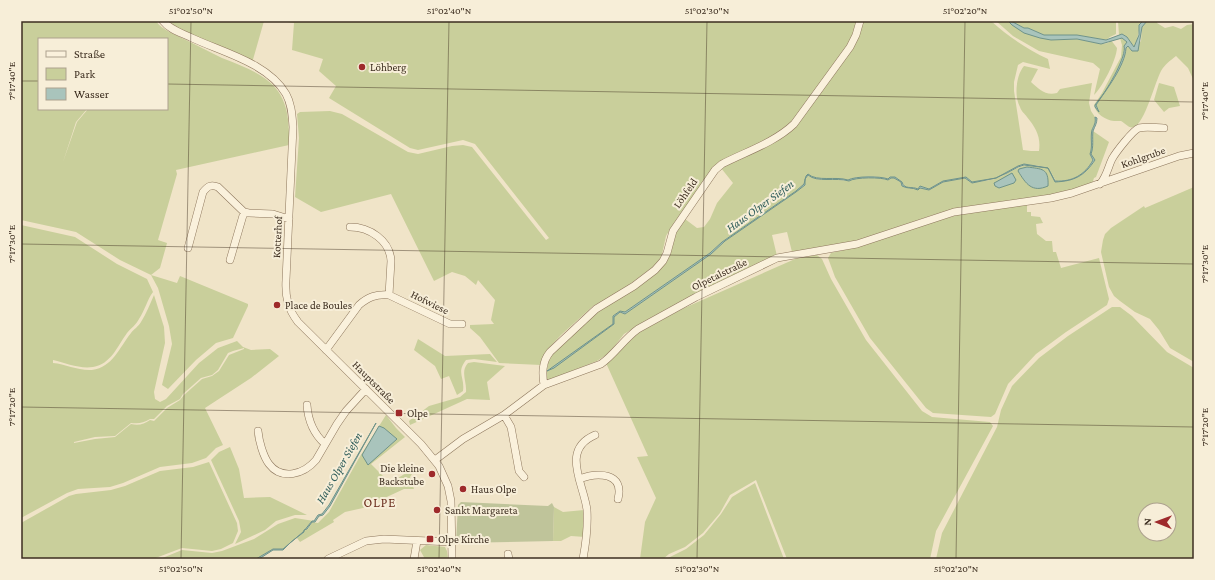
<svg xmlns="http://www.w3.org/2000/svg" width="1215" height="580" font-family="'Crimson Pro',serif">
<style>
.green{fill:#c9cf9b;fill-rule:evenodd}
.cemetery{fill:#bfc49a}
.water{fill:#a9c4bc;stroke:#6f938a}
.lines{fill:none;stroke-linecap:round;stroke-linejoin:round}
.minor-casing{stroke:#8d765c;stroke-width:8}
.minor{stroke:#faf1dc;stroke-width:7}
.ticks{fill:none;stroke:#3d2e20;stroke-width:1;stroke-opacity:0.45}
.poi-dot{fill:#9e2a2b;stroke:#f7eed8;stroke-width:1.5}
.labels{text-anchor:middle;stroke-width:4;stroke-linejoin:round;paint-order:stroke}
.poi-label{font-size:11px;fill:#3d2e20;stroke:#f7eed8;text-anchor:start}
.street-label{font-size:11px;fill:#3d2e20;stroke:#f7eed8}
.water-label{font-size:12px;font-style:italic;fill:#2f5d5a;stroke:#f7eed8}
.quarter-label{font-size:13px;letter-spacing:1px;fill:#6b2e1e;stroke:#f7eed8}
.neatline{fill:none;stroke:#3d2e20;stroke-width:1.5}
.ticks-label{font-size:10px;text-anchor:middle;fill:#3d2e20}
</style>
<rect width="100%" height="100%" fill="#f0e4c8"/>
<path class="green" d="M21,21H156C162,30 174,34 184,39C197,45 209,52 222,58C272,77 291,88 289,145L176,170L177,174L158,240L167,243L160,268L151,275L177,283L180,276L248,304V306L233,338L216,343L196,360L168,389L162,385L172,344L169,326L158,288L151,275L120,260L76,232L21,220ZM39,39H167V109H88L77,122L63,162L54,169L63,162L76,122L87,109H39Z
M164,21H264L252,63L206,43Z
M282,21H858L848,46L795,119L776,134L713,169L674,223L666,236L661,259L653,267L618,293L593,306L561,335L547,350L541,365L499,363L480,337L470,328V325L494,324L491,320L495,300L478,280L476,285L465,276L452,272L434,281L391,194L321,212L295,197L299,138L297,114L300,112L330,111L342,114L408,152L418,154L452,146L463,145L472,147L546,240L549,238L475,144L463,140L418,150L410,148L329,98L336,86L319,71L323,59L292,50L294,23Z
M863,21H991C1009,37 1027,49 1048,59L1050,69L1023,62L1018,65L1014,82V91L1023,150L1031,151H1039C1041,137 1036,128 1027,117C1025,114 1021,111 1020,107C1014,97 1016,75 1024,66L1038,69L1031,82C1039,89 1045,96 1057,93L1060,89L1092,83L1089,103L1091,111L1095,117L1096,123L1092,129L1091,150L1090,154L1093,160C1085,175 1073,181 1056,181L1048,168L1025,164L1018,166L996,178L972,182L966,177L943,181L929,189L920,186L918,189C912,186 904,190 902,182L895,177H890L888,179C881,176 855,176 848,180C836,176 818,182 808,174L806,176L804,184L796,191L722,242L710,253L625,312L620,311L613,316V324L554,367L547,370L549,358L556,350L597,312L636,288L659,270L666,262L675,232L685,219L697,228L704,227L710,219L717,203L733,183L721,168L799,121Z
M996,21H1008L1012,25L1051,40L1077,39L1101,44L1108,43L1111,40L1117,48C1116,61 1103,86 1094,95L1100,69L1093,63L1039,51L1013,36Z
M1011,21H1116V34L1110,37L1106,40L1077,35H1044L1028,28H1024Z
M1118,21H1143C1138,27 1138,40 1135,48L1127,37L1122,34L1119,35Z
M1147,21H1157V23L1165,28L1173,26L1181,29L1187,25L1194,24V81L1188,68L1176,56C1170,61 1165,64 1161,71C1155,82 1145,123 1134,127C1129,129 1125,123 1121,121C1119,121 1116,121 1114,121C1105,120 1096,114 1094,105L1102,93L1121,57L1122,45L1120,38H1122L1128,42C1124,49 1124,56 1121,63C1115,74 1109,86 1102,96C1099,100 1096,102 1095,107L1099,111L1096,105C1105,92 1125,64 1126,48L1128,46L1132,51L1141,41L1142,27Z
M1159,83L1174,87L1180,106L1169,108L1164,112L1154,100Z
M1093,131L1109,142L1096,177L1094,178L1092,184L1051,195L933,215L860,240L841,245L792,252L787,232L772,235L777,256L652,317L624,334L609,353L597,361L549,380L545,377L547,371L550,370L614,324V317L620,312L625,314L711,254L725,241L804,185L805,179L808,175C817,183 837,178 848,181C855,177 881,177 888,180L891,178H894L901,182L902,186C907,189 912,187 918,190L920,188L929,190L943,182L965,178L972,183C979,181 987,181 994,179C1016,172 1020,159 1048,168L1055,182C1074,182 1084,176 1095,160L1091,154L1092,150Z
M1194,187V362L1170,348L1159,330L1150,319L1135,312L1120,301L1114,296L1109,287L1101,252L1103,240L1105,234L1111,228L1144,206L1145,208Z
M1027,204V212H1031V216L1040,217L1043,223L1036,224L1037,234L1046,241H1052L1053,252H1056L1061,268L1099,258L1109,299L1107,305L1066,332L1036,354L1008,384L995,414L991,417L933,413L926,408L870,338L835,277L828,258L831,253C873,244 913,227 954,216C978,209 1003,208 1027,204Z
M21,225L75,237L117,264L147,279L153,292C147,300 145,310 139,319C136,325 131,328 127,333C117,347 111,364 93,367C79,369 66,363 53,360V363C66,364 78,371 92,370C113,367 119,348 131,333C134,329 138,327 141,322C146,314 150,304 154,295L164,327L165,343L154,392L155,399L160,402L166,399L199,363L218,348L237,341L243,347L251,350L270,349L279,356L251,378L205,408L223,445L216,448L206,458L192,463L160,467L123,483L110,487L78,489L67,493L21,518ZM244,348V349L229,355L219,371L212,376L202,379L184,395L180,400L167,408L154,421L150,420C144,424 139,426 131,424L115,437L95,439L74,443V442L95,437L115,436L131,423C139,424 143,423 150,419H154L167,406L180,399L183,394L201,378L212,375L218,370L228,353L233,351Z
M817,255L822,259L831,279L866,340L922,411L932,417L990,422L993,426L936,531L930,559H787L756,480L730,495L720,513L703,533L685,547L669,554L663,559H640L645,522L656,498L637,457L648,456L606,363L613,358L624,346L640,332L682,309L795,259Z
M1112,307H1120L1132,316L1167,352L1194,368V559H936L942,533L997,427L1001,410L1012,386L1039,358L1068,336ZM1145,510H1169V534H1145Z
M418,339L445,356L490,354L497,362L474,359L466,360C456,373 465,377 463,391L457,395L449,376L441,379L435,366L414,350Z
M474,362L505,366L487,382L490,400L467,399L410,425L409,421L429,406L460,397L466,392C467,381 460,372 468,363Z
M386,415L396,428L405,437L371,464L390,483L411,470L412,474L410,477L414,489H404L363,508L345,512L333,520L334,522L300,542L297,538L304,532V530L308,529L312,522L318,523L329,512L359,458Z
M230,447L239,469L244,498L270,497L307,515H295L276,521L265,530L235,544L241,532L239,521L211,460L219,452Z
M209,462L237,523L238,531L233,543L221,549L212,551L182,548L153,559H21V523L69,496L76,494L111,490L125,486L160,471L193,467Z
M755,483L784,559H666L686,549L704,535L721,514L732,497Z
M554,507L563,512L584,510L585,514L583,515L585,537L571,536L561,541H553Z
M295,518L314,521H312L303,532L283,549H273L256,559H160L182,550L212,553L222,551L254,539L278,524Z
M426,545L445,547L447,551L448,559H425L420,550Z"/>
<path class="cemetery" d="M461,502L548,506L552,503L554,507L553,541L456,543L458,505Z"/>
<path class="water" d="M1008,21H1011L1024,28H1028L1044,35H1077L1106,40L1122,34L1127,37L1134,47L1139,35V25L1143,21H1147L1142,27L1138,51H1132L1128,46L1126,48C1125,66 1106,90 1096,105L1099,112L1095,107V105C1097,102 1099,100 1101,97C1108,88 1127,56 1124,46L1127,42L1122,38L1101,44L1077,39L1051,40L1040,38L1024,33L1012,25Z
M1095,117L1097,118C1097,123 1095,126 1093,131C1092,139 1094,146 1091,154L1095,160C1084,176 1075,181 1055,182L1048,168L1024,165L1018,167L1007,173L998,177L996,178L972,183L965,178L943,182L929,190L920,188L918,190C912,187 907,189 902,186L901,182L894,178H891L888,180C882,177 855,177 849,181C836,177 817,183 808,175L805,179V185L796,192L725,241L711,254L625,314L620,312L614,317V324L554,368L547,371L613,324V316L620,311L625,312L710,253L722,242L796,191L804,184L806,176L808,174C817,182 836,176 848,180C855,176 881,176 888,179L890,177H895L902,182C904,190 912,186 918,189L920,186L929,189L943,181L966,177L972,182L996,178L1018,166L1024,164L1048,168L1055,181C1072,182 1085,175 1093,160L1090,154C1093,146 1090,138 1092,130C1094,125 1096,123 1095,117Z
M1027,167C1042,169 1049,168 1048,186C1032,193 1026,184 1018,171L1019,169Z
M1012,173L1016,180L1014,183L999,188L995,186L994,183L996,182Z
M376,423L330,506L323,515L319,516L315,522H312L307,529L304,530V532L291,542L283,550H273L259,559H256L273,549H283L303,532L312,521H314L318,515L322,514L329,505Z
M379,426L384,428L397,439L368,465L362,455Z"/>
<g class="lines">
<defs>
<path id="minor" d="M163,21C170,30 182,33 192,38C222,52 268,63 286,94C292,105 292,116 293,127L286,280C285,297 288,309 298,322L421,444L439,466L448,486L451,501L452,559
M1100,184C1107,176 1108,167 1112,159C1116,152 1133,130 1139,128C1147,126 1156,128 1164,128
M350,227C369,227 390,240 391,261L389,295
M188,248L203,192C208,186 211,184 218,187L244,212L249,213L273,214L289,219
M230,260L244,212
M326,350L359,305C368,297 376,294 389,295L450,324H462
M544,385C542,373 542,362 550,352L596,309L634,286L655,270L663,261L667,253L673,231L715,170L722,164C745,152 774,143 794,124L850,47L856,35L860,21
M307,405C308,420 314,434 325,444
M504,415L511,427L519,471L524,477
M258,431C259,441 263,456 269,464C282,481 304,474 316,460L337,424L346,411L366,389
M435,460L463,439L504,415L544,385L601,364C615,354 624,339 638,329L696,297L777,258L857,244L954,212L1051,198L1072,193L1179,156L1194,153
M579,479C597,472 625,472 618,499
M508,554L509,559
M328,559L366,541L384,539L452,542
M414,559L417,541
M583,559C586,543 588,527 587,510C584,484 560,450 595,435"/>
</defs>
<use href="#minor" class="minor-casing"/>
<use href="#minor" class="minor"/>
</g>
<path class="ticks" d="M21,81H39M167,84L1194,102M21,244L1194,264M21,407L1194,427M181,559L191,21M439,559L449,21M697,559L707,21M956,559L965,21"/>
<g class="poi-dot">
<circle cx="362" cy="67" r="4"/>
<circle cx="277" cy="305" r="4"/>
<rect x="395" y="409" width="8" height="8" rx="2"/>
<circle cx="432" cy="474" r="4"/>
<circle cx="463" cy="489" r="4"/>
<circle cx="437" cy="510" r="4"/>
<rect x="426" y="535" width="8" height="8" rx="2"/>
</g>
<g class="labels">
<g class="poi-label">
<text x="370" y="71">Löhberg</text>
<text x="285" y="309">Place de Boules</text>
<text x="407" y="417">Olpe</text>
<text x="424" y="472" text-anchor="end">Die kleine<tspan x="424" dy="13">Backstube</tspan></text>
<text x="471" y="493">Haus Olpe</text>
<text x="445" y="514">Sankt Margareta</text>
<text x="438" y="543">Olpe Kirche</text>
</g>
<g class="street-label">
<text transform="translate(1143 157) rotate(-19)" y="4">Kohlgrube</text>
<text transform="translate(685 193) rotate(-55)" y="4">Löhfeld</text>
<text transform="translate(277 237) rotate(-87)" y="4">Kotterhof</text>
<text transform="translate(719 274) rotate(-26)" y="4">Olpetalstraße</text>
<text transform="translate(430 302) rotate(26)" y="4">Hofwiese</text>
<text transform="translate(374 382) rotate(45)" y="4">Hauptstraße</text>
</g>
<g class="water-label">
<text transform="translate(760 206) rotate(-36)" y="4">Haus Olper Siefen</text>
<text transform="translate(339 468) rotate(-60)" y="4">Haus Olper Siefen</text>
</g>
<g class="quarter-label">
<text x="380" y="507">OLPE</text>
</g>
</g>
<rect width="1215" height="580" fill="none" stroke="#f7eed8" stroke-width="44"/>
<rect x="38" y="38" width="130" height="72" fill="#f7eed8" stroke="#ada18e"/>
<rect x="46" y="51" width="20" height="6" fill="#faf1dc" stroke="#ada18e"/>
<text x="74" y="58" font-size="12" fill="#3d2e20">Straße</text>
<rect x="46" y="68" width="20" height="12" fill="#c9cf9b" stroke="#ada18e"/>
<text x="74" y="78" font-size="12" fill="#3d2e20">Park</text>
<rect x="46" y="88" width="20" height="12" fill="#a9c4bc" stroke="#ada18e"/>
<text x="74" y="98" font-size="12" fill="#3d2e20">Wasser</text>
<g transform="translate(1157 522) rotate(271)"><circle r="19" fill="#f7eed8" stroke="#ada18e"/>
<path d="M0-3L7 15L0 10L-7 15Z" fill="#9e2a2b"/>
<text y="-6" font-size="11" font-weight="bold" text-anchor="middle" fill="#3d2e20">N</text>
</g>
<rect x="22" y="22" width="1171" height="536" class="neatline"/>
<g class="ticks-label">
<text x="191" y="14">51°02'50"N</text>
<text x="449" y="14">51°02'40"N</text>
<text x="707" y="14">51°02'30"N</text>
<text x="965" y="14">51°02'20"N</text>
<text transform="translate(11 81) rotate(-90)" y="4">7°17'40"E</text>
<text transform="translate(1204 101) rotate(-90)" y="4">7°17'40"E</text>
<text transform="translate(11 244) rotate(-90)" y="4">7°17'30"E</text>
<text transform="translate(1204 264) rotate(-90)" y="4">7°17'30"E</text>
<text transform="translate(11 407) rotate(-90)" y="4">7°17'20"E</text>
<text transform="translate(1204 427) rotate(-90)" y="4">7°17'20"E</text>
<text x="181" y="572">51°02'50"N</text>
<text x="439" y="572">51°02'40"N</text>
<text x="697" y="572">51°02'30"N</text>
<text x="956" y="572">51°02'20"N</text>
</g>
</svg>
